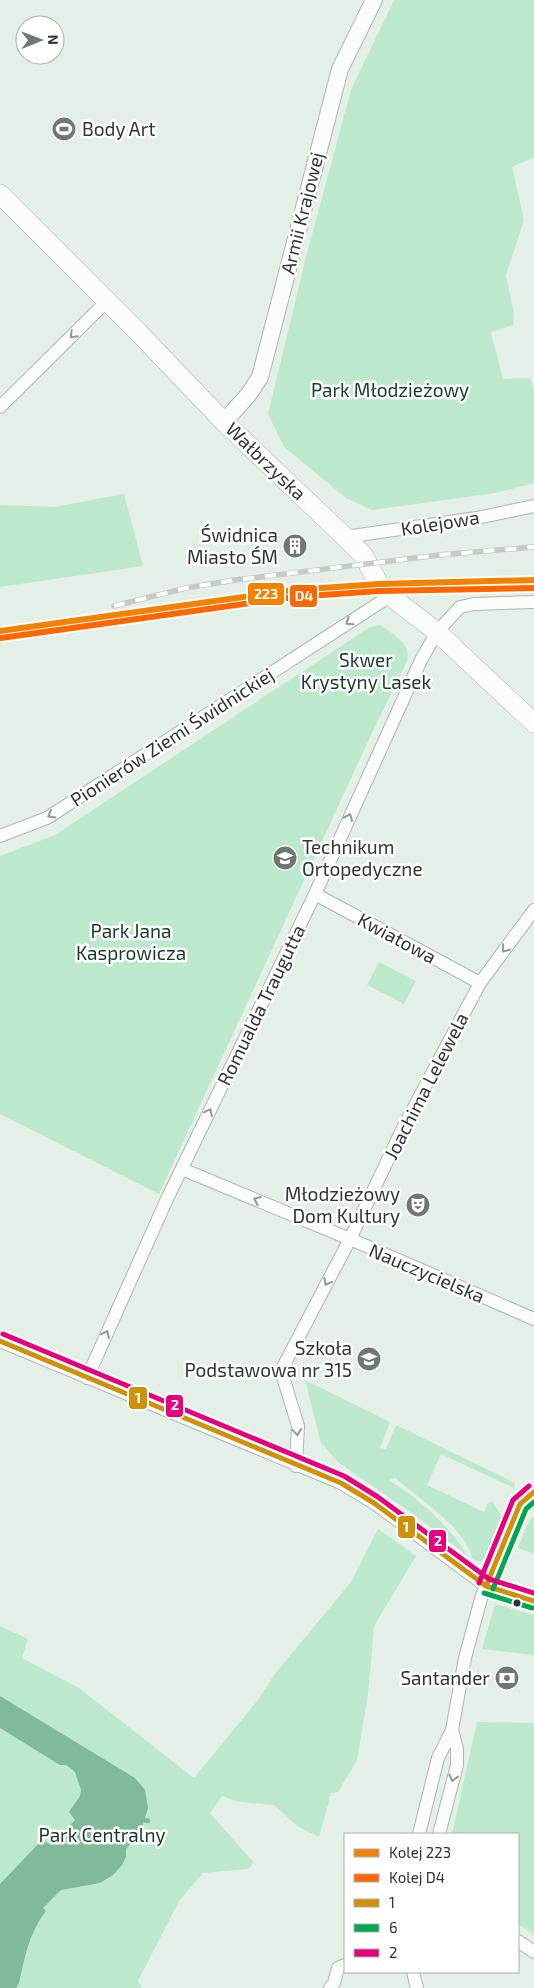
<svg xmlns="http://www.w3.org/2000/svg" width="534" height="1988" font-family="'Exo 2',sans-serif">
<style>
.green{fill:#bce9cd}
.water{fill:#81ba9a}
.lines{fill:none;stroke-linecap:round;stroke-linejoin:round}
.stream{stroke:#81ba9a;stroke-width:4.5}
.minor-casing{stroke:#aeb6b0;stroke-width:14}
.tertiary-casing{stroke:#aeb6b0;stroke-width:18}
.secondary-casing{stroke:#aeb6b0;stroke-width:20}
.minor{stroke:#fbfdfb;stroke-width:12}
.tertiary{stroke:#fbfdfb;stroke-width:16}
.secondary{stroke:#fbfdfb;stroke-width:19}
.rail-casing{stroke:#c7cac8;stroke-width:5.5}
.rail{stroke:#fff;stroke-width:4;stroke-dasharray:11;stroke-linecap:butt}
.bus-1-casing{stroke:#fff;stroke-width:9}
.bus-2-casing{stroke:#fff;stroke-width:9}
.bus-3-casing{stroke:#fff;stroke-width:9}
.bus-1{stroke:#cf900a;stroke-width:5}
.bus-2{stroke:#00a651;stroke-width:5}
.bus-3{stroke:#e5007d;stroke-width:5}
.rail-1-casing{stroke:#fff;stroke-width:10}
.rail-2-casing{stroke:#fff;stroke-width:10}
.rail-1{stroke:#f58102;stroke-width:6}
.rail-2{stroke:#f60;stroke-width:6}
.oneway{stroke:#959a96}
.bus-dot{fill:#2f3632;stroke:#fff;stroke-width:2}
.labels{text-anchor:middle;stroke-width:5;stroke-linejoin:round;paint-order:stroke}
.poi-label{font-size:19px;fill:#2f3632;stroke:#fff;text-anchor:end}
.street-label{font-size:19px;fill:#2f3632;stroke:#fff}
.park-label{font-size:19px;fill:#183a27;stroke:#fff}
.line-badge{stroke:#fff;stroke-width:2}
.badge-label{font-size:14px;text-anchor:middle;font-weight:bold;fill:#fff}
</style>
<rect width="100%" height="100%" fill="#e4efe7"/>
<path class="green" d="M394,0H534V157L512,167L524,220L506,275L514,314L513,325L491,332L503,379L530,378L534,391V483L495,493L372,510L346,498L284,447L268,414L307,253L351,90Z
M124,494L143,566L0,587V505L54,507Z
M381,625C393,635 412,643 407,661L372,733L159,1194L0,1114V856L55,835L370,627Z
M379,962L416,981L404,1004L367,985Z
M305,1380L390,1422L380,1448L386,1449L396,1425L515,1483L514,1488L441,1454L427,1485L484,1512L488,1503L492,1501L502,1517L485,1558L480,1562L472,1559C468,1530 416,1496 395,1478L389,1480C420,1499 449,1526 468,1556L413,1514L339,1463L321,1443Z
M534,1517V1554L518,1548L530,1519Z
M378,1529L416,1556L374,1626L368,1695L357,1760L338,1792L331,1793L319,1837L297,1826L274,1805L239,1802L222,1796L210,1813L254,1863L248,1869L203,1873L179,1901L138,1981L142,1988H0V1626L28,1639L22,1658L79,1688L194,1778L258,1700L274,1675L351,1582Z
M495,1604L534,1615V1655L482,1649Z
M477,1722L534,1723V1935L518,1924V1834H452Z"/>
<path class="water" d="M0,1696L135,1778L145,1790L148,1808L141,1831L126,1849V1857L122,1865L113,1875L100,1883L61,1890L43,1908L46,1911C29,1933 25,1957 19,1983L16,1988H0V1884L42,1840L51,1845L75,1820L69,1812L80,1796L81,1790L75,1772L66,1765H60L0,1728Z"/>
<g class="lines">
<path class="stream" d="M139,1819L148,1821"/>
<defs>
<path id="minor" d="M0,407L107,301
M345,537L477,518L534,506
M0,836L47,818L390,596
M315,894L480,983
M182,1169L350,1239L534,1319
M0,1341L341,1483L374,1503L486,1586L534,1601
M87,1378L167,1199L315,894L421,660L437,632L460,607L474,604L534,602
M296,1466L298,1426L283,1377V1367L350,1239L403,1128L480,983L534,910
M419,1834L438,1758L452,1730L465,1658L482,1595L520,1504L534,1492
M439,1834L457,1765V1749L452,1730
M518,1941L534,1952
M413,1972L417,1988
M330,1988L334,1983L338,1968L345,1965"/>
<path id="tertiary" d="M224,422L249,394L260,377L340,69L374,0"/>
<path id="secondary" d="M0,194L139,333L224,422L345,537L363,555L379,584L390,596L437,632L534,723"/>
</defs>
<use href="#minor" class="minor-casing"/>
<use href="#tertiary" class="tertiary-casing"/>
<use href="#secondary" class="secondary-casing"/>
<use href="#minor" class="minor"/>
<use href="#tertiary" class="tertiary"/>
<use href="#secondary" class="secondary"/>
<defs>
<path id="rail" d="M114,606L186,588L235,580L439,555L534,547"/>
</defs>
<use href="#rail" class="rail-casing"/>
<use href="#rail" class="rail"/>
<defs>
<path id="bus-1" d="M0,1341L341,1483L374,1503L486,1586L534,1601
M486,1586L520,1504L534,1492"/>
<path id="bus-2" d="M493,1589L526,1509L534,1502
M484,1593L532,1608"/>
<path id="bus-3" d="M3,1334L344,1476L378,1497L489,1579L534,1593
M479,1583L513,1500L529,1486"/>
</defs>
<use href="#bus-1" class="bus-1-casing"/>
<use href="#bus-2" class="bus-2-casing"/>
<use href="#bus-3" class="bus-3-casing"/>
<use href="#bus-1" class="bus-1"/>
<use href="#bus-2" class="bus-2"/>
<use href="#bus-3" class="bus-3"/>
<defs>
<path id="rail-1" d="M0,631L293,590L379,584L534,580"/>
<path id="rail-2" d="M1,638L294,597L379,591L534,588"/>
</defs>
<use href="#rail-1" class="rail-1-casing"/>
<use href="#rail-2" class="rail-2-casing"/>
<use href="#rail-1" class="rail-1"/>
<use href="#rail-2" class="rail-2"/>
</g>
<defs><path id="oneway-chevron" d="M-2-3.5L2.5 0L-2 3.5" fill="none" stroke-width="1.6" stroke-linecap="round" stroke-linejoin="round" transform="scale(1.25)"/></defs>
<g class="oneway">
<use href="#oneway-chevron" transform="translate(73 335) rotate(135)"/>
<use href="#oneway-chevron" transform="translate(349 622) rotate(147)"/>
<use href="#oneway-chevron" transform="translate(51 815) rotate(150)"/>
<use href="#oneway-chevron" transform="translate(349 817) rotate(-66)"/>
<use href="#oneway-chevron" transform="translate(505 949) rotate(127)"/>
<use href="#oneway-chevron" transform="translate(209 1112) rotate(-64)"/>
<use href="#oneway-chevron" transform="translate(257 1200) rotate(-157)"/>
<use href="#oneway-chevron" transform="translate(327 1282) rotate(118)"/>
<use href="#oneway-chevron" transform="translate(106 1334) rotate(-65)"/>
<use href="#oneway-chevron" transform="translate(297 1432) rotate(85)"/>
<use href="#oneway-chevron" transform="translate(453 1778) rotate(104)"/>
</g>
<defs>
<symbol id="stadium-disc" viewBox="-11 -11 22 22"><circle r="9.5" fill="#6e7771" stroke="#fff"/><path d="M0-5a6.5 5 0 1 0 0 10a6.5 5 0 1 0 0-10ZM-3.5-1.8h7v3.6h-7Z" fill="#fff"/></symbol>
<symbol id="building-disc" viewBox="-11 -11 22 22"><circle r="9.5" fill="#6e7771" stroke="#fff"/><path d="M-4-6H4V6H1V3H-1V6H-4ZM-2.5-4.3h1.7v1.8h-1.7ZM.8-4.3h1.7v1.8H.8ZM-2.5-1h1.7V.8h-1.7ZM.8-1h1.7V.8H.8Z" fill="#fff"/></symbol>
<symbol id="school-disc" viewBox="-11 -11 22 22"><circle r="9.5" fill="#6e7771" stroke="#fff"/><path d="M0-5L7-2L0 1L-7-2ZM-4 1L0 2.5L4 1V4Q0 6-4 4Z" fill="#fff"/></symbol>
<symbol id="theatre-disc" viewBox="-11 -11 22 22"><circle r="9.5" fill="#6e7771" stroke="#fff"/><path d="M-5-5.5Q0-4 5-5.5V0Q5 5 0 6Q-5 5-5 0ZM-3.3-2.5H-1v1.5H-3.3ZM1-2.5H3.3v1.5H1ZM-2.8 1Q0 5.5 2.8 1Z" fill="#fff"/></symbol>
<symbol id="bank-disc" viewBox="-11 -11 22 22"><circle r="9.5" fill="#6e7771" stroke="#fff"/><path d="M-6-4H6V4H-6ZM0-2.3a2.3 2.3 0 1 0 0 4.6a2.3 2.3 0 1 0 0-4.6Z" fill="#fff"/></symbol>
</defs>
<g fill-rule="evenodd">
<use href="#stadium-disc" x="50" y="115" width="28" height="28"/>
<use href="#building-disc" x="281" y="532" width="28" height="28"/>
<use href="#school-disc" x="271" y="844" width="28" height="28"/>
<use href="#theatre-disc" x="404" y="1191" width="28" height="28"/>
<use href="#school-disc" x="355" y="1345" width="28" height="28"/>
<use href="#bank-disc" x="493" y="1664" width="28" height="28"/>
</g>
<circle class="bus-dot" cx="517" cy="1603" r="4.5"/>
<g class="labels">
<g class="poi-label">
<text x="82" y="136" text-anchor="start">Body Art</text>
<text x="278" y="542">Świdnica<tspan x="278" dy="22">Miasto ŚM</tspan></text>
<text x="302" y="854" text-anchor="start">Technikum<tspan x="302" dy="22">Ortopedyczne</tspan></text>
<text x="400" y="1201">Młodzieżowy<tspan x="400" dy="22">Dom Kultury</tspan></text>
<text x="352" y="1355">Szkoła<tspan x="352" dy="22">Podstawowa nr 315</tspan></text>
<text x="490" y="1685">Santander</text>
</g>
<g class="street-label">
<text transform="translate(302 213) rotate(-76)" y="7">Armii Krajowej</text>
<text transform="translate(266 461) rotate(44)" y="7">Wałbrzyska</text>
<text transform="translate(440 523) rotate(-9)" y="7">Kolejowa</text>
<text transform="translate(172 737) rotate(-33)" y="7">Pionierów Ziemi Świdnickiej</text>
<text transform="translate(397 938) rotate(28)" y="7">Kwiatowa</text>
<text transform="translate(261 1005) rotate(-64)" y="7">Romualda Traugutta</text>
<text transform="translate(426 1086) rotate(-63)" y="7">Joachima Lelewela</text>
<text transform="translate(427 1273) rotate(23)" y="7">Nauczycielska</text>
</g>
<g class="park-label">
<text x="390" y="397">Park Młodzieżowy</text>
<text x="366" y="667">Skwer<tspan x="366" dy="22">Krystyny Lasek</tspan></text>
<text x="131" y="938">Park Jana<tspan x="131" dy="22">Kasprowicza</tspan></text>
<text x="102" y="1842">Park Centralny</text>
</g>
</g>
<g class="line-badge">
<rect x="247" y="582" width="38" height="24" rx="5" fill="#f58102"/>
<rect x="289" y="584" width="29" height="24" rx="5" fill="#f60"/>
<rect x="128" y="1386" width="20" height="24" rx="5" fill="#cf900a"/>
<rect x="165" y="1394" width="19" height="24" rx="5" fill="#e5007d"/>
<rect x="397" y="1515" width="19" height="24" rx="5" fill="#cf900a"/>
<rect x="428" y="1529" width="19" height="24" rx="5" fill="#e5007d"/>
</g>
<g class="badge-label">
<text x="266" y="599">223</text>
<text x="304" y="601">D4</text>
<text x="138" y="1403">1</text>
<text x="175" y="1410">2</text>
<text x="406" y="1532">1</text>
<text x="438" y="1546">2</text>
</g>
<rect x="344" y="1833" width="175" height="140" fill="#ffffff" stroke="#acafad"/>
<rect x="354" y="1849" width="25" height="8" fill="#f58102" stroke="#acafad"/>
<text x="389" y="1858" font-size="15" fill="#2f3632">Kolej 223</text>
<rect x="354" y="1874" width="25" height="8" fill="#ff6600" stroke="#acafad"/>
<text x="389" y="1883" font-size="15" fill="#2f3632">Kolej D4</text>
<rect x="354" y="1899" width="25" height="8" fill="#cf900a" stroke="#acafad"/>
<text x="389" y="1908" font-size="15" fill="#2f3632">1</text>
<rect x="354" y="1924" width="25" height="8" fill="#00a651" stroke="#acafad"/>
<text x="389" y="1933" font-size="15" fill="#2f3632">6</text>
<rect x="354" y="1949" width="25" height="8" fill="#e5007d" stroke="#acafad"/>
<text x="389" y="1958" font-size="15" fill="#2f3632">2</text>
<g transform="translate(40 40) rotate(89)"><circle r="24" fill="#ffffff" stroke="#acafad"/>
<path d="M0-4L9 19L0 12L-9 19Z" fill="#6e7771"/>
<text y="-8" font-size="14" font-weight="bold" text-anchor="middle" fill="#2f3632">N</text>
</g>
</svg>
